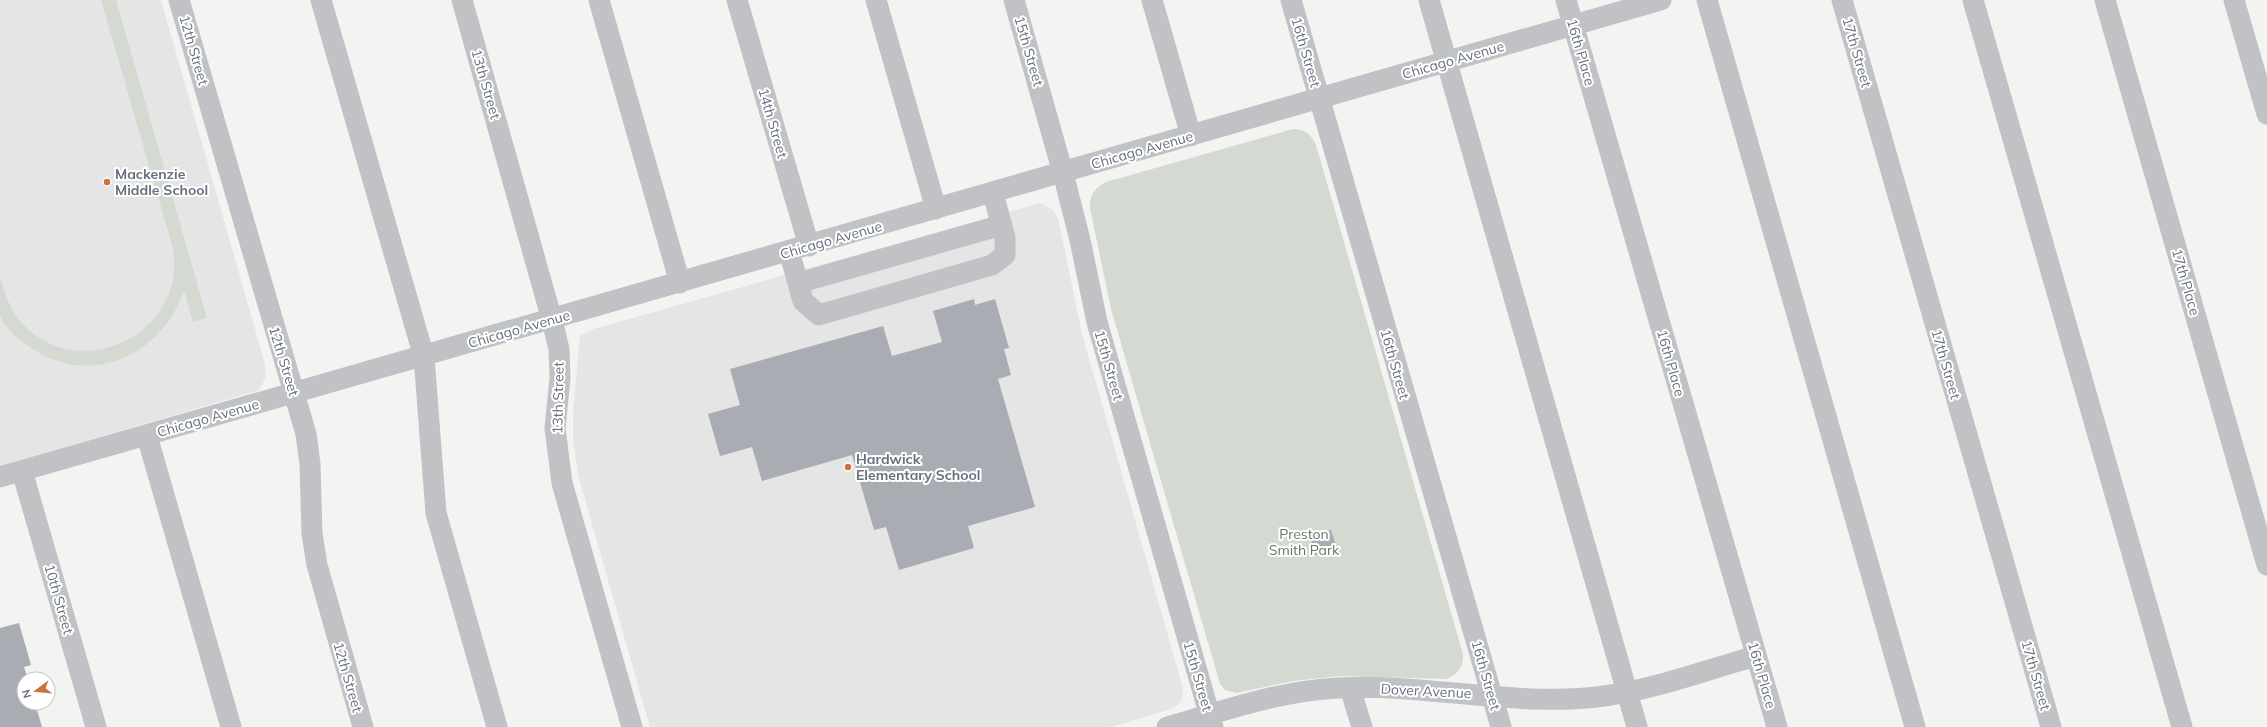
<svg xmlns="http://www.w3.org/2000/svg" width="2267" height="727" font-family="Mulish,sans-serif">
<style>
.built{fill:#e4e5e4}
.green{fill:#d4dad2}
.building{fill:#a9adb3}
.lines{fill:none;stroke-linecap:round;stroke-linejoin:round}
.minor{stroke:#c0c2c5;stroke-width:21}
.poi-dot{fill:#cb713a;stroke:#fff;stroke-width:1.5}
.labels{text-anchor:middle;stroke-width:4;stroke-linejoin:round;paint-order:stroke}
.street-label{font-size:14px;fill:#67707e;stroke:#fff}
.poi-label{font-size:14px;font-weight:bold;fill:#67707e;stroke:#fff;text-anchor:start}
.park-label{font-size:14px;fill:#667665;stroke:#fff}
</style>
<rect width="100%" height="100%" fill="#f3f4f1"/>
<path class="built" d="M0,0H161L265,364L266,377L259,390L0,466Z
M1041,203L1053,210L1058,218L1082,334L1180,678L1183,689L1182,700L1174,708L1168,710L1111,727H650L578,475L573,439V414L580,336L590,330Z"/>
<path class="green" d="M101,0H116L207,318L193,322L184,290C162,357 87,390 27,345C18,339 5,328 0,316C0,308 0,287 0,277C3,289 7,300 13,311C65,392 192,339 172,245Z
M1293,129C1304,128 1312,135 1316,145L1463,654C1464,667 1458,674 1446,679L1340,676L1293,681L1236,693L1225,690L1220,684L1111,309L1090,208C1089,195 1095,188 1106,182Z"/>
<path class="building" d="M974,299L975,305L995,299L1009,348L1004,349L1011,375L998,379L1035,507L968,526L974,548L899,570L886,527L874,530L852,455L762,481L752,447L720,456L708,414L740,405L730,369L883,326L892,356L942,342L933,311Z
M1331,530L1337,549L1315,555L1310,536Z
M19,623L31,665L24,667L28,679H24V703H35L42,727H0V628Z"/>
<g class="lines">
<path class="minor" d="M179,0L306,434L310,464L312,534L317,565L363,727
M321,0L424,357L436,513L497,727
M462,0L552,320L559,349L560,378L555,428L562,483L632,727
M599,0L680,283
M737,0L809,246
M876,0L936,209
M1014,0L1063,173L1080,240L1097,322L1213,727
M1152,0L1191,136
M1291,0L1501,727
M1429,0L1637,727
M1566,0L1777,727
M1707,0L1915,727
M1842,0L2051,727
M1973,0L2182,727
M2105,0L2267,565
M2234,0L2267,114
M789,251L803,301L819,315L992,265L1005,255V238L993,193
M798,283L1002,225
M147,436L231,727
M22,471L96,727
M0,477L1661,0
M1350,688L1362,727
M1167,727C1223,711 1279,691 1338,688C1425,683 1519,708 1604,696C1656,689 1706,670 1756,656"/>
</g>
<g class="poi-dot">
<circle cx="107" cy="182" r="4"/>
<circle cx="848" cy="467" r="4"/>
</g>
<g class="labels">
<g class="street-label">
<text transform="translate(194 50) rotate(74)" y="5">12th Street</text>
<text transform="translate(1029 51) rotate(74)" y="5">15th Street</text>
<text transform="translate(1306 52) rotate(74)" y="5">16th Street</text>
<text transform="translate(1581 52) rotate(74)" y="5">16th Place</text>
<text transform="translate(1857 52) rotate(74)" y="5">17th Street</text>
<text transform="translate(1453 60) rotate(-16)" y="5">Chicago Avenue</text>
<text transform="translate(486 84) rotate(74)" y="5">13th Street</text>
<text transform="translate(773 123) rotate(74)" y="5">14th Street</text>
<text transform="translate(1142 150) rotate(-16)" y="5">Chicago Avenue</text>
<text transform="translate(831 240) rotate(-16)" y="5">Chicago Avenue</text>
<text transform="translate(2186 282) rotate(74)" y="5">17th Place</text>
<text transform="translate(519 329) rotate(-16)" y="5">Chicago Avenue</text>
<text transform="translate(284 361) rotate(73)" y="5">12th Street</text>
<text transform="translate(1671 363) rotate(74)" y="5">16th Place</text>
<text transform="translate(1395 364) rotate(74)" y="5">16th Street</text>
<text transform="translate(1946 364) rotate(74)" y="5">17th Street</text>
<text transform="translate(1109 365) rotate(74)" y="5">15th Street</text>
<text transform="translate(558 398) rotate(-89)" y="5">13th Street</text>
<text transform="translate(208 418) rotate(-16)" y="5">Chicago Avenue</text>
<text transform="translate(59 599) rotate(74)" y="5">10th Street</text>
<text transform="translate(1486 675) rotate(74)" y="5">16th Street</text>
<text transform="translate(1762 675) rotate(74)" y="5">16th Place</text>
<text transform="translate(2036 675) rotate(74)" y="5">17th Street</text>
<text transform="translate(1198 676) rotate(74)" y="5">15th Street</text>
<text transform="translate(348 677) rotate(74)" y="5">12th Street</text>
<text transform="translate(1426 691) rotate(3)" y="5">Dover Avenue</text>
</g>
<g class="poi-label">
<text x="115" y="179">Mackenzie<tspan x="115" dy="16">Middle School</tspan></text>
<text x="856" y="464">Hardwick<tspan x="856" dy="16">Elementary School</tspan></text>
</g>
<g class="park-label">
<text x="1304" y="539">Preston<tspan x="1304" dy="16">Smith Park</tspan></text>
</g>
</g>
<g transform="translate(36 691) rotate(254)"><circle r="19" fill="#ffffff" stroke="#c2c6cb"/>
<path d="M0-3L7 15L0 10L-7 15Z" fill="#cb713a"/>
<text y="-6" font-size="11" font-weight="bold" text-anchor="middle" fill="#67707e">N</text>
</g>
</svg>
